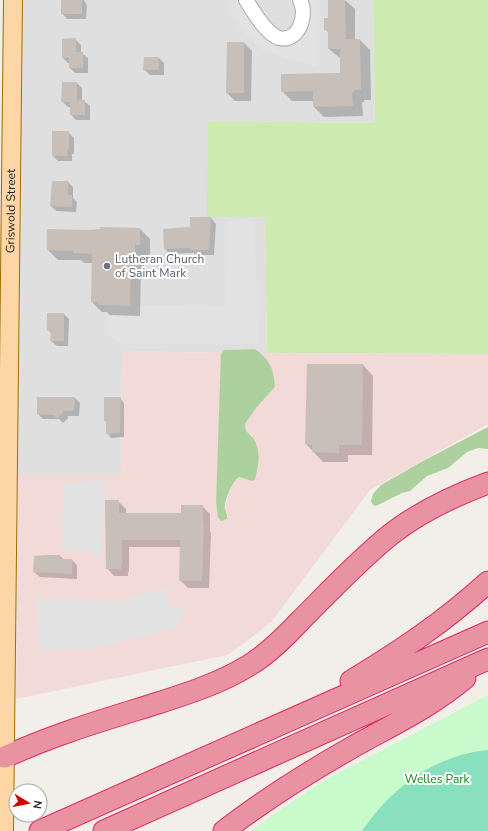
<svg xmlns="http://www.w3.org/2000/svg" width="488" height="831" font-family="'Nunito Sans',sans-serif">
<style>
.residential{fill:#e0dfdf}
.commercial{fill:#f2dad9}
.grass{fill:#cdebb0}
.forest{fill:#add19e}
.park{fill:#c8facc}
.pitch{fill:#88e0be}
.parking{fill:#e2e2e2}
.shadow{fill:#0003}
.building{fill:#c7bfb8}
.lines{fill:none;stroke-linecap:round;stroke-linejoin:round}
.minor-casing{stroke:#a9a9a9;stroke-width:16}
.major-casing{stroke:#a06b00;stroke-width:20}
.highway-casing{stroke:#dc2a67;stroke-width:23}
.minor{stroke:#fff;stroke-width:14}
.major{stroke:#fcd6a4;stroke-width:18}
.highway{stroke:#e892a2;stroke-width:21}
.worship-dot{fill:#6b7280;stroke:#fff;stroke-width:1.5}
.labels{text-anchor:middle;stroke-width:4;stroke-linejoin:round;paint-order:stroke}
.street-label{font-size:12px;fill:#222;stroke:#fff}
.worship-label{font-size:12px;fill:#5b616d;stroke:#fff;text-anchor:start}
.park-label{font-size:12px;fill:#0c8416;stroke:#fff}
</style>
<rect width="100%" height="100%" fill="#f2efe9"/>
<path class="residential" d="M23,0H373L375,123L208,121L265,217L267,353H260L255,349L224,350L222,353L122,351L121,475H18Z"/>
<path class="commercial" d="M122,351L222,353L216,502L218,517L225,520L227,519L228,516L225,509L231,486L239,477L252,481V435L246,431L245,424L256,408L275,387L274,378L262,354L260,353L488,354V424L370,490L272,621L243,644L227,655L16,699L18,475H121Z"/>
<path class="grass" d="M373,0H488V354L267,353L265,217H207L208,121L375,123Z"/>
<path class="forest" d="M255,349C270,360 274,369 275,387L256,408L245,424L246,431C262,444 260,460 255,479L252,481L239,477C232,482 224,501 225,509C226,513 228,515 227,519L221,521L218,517L216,502L221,354L224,350Z
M488,427V449L478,448L467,452L448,468L427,476L410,491L402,493L376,506L373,505L371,501L373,494L381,485L423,461Z"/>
<path class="park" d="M488,695V831H251L281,809L327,779Z"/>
<path class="pitch" d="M488,750V831H362C391,788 435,755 488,750Z"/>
<path class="parking" d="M230,0H254L278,32L294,27L295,0H317V67L264,51L239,27L227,3Z
M254,217L259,344H121L107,335L108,305L225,306L227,221Z
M105,481L101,556L93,558L92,551H62L63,483Z
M167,588L170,605L187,611L176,628L92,649L40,650L36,599L117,601Z"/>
<path class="shadow" d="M62,0H84L87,6L86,19H67L62,13Z
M329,0H345L355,9V40H360L370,50L371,100H364V102H362L363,116L324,117L314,107V101H292L282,91L341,74V59L329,49V33L325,29L329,19Z
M75,39L81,45V53H82L88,58V73H75L70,68V63H68L63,58Z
M244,43L252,51L251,101H235L227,93Z
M159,58L164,63V75H150L144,69Z
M77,83L82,88V101H84L90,106V120H76L71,115V107H68L62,101Z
M68,132L74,138V154H72V161H58L53,156Z
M68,182L73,187V198L77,202L76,212L56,211L51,206V196Z
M191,218H211L216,224L214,255H196L194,253L170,254L165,249L191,228Z
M140,229L150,239V255H144V267H141L140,316L109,315L107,312H102L92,302L93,263H84L81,260H58L48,250L89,231Z
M64,314L69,319L68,346H57L51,341L52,334L48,330Z
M363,365L373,376L372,455H348V462H323L306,444Z
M75,398L80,403L79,416H68V418L63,423L59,419H43L38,414Z
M120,398L124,403V437L111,438L107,433V423L105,421Z
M119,502L126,509V514H182L202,506L210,514V531L211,533L209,588H188L180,580L181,547H129V572H128V576H114L107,568Z
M60,556L64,560H72L77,565V579L40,577L34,572Z"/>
<path class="building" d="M61,0H82V14H61Z
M328,0H345L346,39H360L361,90H354V92H352L353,106L313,107V91L281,92V74L340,73V49H328V30H324V18H328Z
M76,38V52H83V68H69V58H62V39Z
M227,42H244V93H226Z
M144,57H159V70H143Z
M62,82H77V100H85V115H70V102H61Z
M52,131H69V149H67L68,156H52Z
M52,181H68V195H72V207L50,206Z
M190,217H211L209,250H190V248L164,249L163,229L190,227Z
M100,227L140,228V245H135V257H131L130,306L98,305V302H91L92,254L73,253V251L47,250V229L89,230L100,229Z
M47,313H64V341H50L51,331H47Z
M307,364H363L362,445H339V453L312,452V445L305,444Z
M37,397H75L74,411H63V413L57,419L54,415L37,414Z
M104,397H121L120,433L106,434V421H104Z
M105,500H119V513H181V505H203V524H204L202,581H179L180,540H122V565H121V569H106Z
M49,555H60V559H72V574L33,572L34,556Z"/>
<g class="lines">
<defs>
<path id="minor" d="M246,0C253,11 266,34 279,38C299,43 308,14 300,0"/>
<g id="major">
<path id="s1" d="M4,831L13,0"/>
</g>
<path id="highway" d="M351,681C402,650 444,622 488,582
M5,757C54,734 107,719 158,703C189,693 220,683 248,666C268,654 284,638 300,621C329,592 358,561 390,535C419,512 453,496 488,483
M40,831L488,632
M104,831L488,659
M224,831C264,800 307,773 351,748C390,726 431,707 465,678"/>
</defs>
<use href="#minor" class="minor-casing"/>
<use href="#major" class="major-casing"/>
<use href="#highway" class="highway-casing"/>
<use href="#minor" class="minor"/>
<use href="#major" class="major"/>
<use href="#highway" class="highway"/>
</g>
<circle class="worship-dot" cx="107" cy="266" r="4"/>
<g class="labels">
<g class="street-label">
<text dy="4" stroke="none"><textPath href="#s1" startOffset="620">Griswold Street</textPath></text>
</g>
<g class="worship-label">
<text x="115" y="263">Lutheran Church<tspan x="115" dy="14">of Saint Mark</tspan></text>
</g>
<g class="park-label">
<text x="437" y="783">Welles Park</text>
</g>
</g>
<g transform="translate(28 803) rotate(100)"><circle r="19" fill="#ffffff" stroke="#a7a7a7"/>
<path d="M0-3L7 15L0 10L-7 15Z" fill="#d40000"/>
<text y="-6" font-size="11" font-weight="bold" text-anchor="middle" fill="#222222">N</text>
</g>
</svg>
